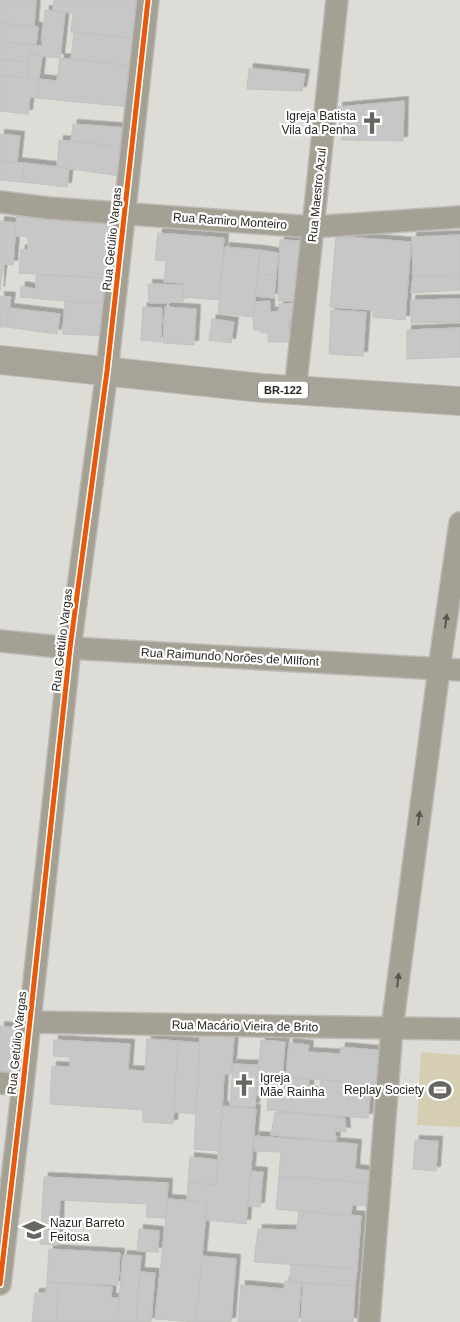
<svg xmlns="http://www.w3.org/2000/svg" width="460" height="1322" font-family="Helvetica,sans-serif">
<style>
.park{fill:#d5ceb2}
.building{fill:#c6c7c6;stroke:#c1c2c1;filter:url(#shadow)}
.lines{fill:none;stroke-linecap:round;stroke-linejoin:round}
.minor-casing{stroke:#bcbab6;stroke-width:24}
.trunk-casing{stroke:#bcbab6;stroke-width:30}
.minor{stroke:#a5a094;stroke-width:21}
.trunk{stroke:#a6a398;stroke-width:28}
.cycleway-casing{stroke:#fff;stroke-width:8}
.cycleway{stroke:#e8590c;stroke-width:5}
.oneway{fill:#59574f}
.labels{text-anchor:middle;stroke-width:4.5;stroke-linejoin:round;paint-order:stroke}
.shield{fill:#fff;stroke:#686764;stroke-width:1}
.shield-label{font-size:11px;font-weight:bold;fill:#272621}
.poi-label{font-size:12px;fill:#272621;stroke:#fff;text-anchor:end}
.street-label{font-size:12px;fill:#272621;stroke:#fff}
</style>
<defs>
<filter id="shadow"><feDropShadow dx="4.5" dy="-4.5" stdDeviation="0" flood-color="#0004"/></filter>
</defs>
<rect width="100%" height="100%" fill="#dedcd6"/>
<path class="park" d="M421,1052L460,1055V1127L417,1125Z"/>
<path class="building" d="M0,0H36L34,27L0,23Z
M54,0H140L136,39L71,32L73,13L53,11Z
M45,10L65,12L60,58L30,55L31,45L42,46Z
M0,23L38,27L36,45L0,42Z
M74,32L139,39L136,66L71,59Z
M0,42L31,45L29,62L0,59Z
M30,55L42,56L39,79L28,78Z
M60,58L134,66L130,107L37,98L39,79L57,81Z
M0,59L29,62L28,78L0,75Z
M249,68L305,74L302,91L247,89Z
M0,75L39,79L37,98L30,97L28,114L0,111Z
M404,101L403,141L342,140L338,107Z
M73,124L128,128L125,147L71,141Z
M0,134L20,136L17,163L0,161Z
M59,140L125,147L121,176L57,167Z
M0,161L24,163L22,182L0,180Z
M24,163L69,168L67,187L22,182Z
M17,214L61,216V221L112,224L109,278L19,273L21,249L28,250V236H15Z
M0,221L16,223L13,265L0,263Z
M158,233L224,238L219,300L183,297L184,283L164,282L166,261L155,260Z
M460,235V275L413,277L412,237Z
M336,236L411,242L405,320L373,317V310L330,307Z
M280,240L301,241L299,301H278Z
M225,247L260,250L253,317L218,313Z
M260,250L278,253L276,276L258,274Z
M0,263L3,264L0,291Z
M258,274L276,276L274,298L255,296Z
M36,275L109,278V304L65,301L20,297L21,286L36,289Z
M460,275V290L411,293L413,277Z
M148,284L183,285V302L149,303Z
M0,296L11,297L6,327H0Z
M460,299V322L411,323V300Z
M65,301L109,304L108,336L63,334Z
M270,301V312L279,311V304L300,303V321H289V330H297V342H268V333H261V330H254L253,317L255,302Z
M143,307L162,308L161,342L141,340Z
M165,307L196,309L194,345L163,343Z
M9,308L60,314L57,334L6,327Z
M331,310L366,312L363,356L329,354Z
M212,319L234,322L231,343L209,340Z
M460,328V357L407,359V330Z
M0,1026L16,1028L13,1074H0Z
M200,1035L234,1037L231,1074H224L220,1151L194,1149Z
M147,1039L178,1041L173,1124L143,1122V1110L50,1104L52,1066L70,1067V1057L53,1056L54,1040L130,1044L128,1070L145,1071Z
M261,1040L285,1042L282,1077L309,1079V1091L320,1092L321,1080L371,1084L368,1118L267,1110L268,1096L256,1095Z
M178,1041L200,1043L196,1114L174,1112Z
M289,1043L309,1045L308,1052L340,1054L341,1047L385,1051L382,1085L286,1077Z
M233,1064L258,1065L255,1107L230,1106Z
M222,1106L256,1109L246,1224L206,1220L207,1202L187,1201L188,1183L216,1185Z
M275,1112L345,1118L346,1132L335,1131L336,1141L271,1135Z
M255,1136L357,1144L355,1169L370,1171L369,1183L279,1176L281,1152L254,1151Z
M415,1140L438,1141L436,1171L413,1169Z
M190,1157L218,1160L216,1185L188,1183Z
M250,1171L263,1172L260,1207L248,1206Z
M279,1176L369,1183L367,1206L352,1205L351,1216L276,1209Z
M44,1177L168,1183L166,1218L146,1217L147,1204L60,1200L58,1245L40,1244Z
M168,1199L207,1202L196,1322L155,1319Z
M299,1211L361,1216L357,1269L254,1262L258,1229L297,1230Z
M139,1229L159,1231L158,1252L137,1251Z
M49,1249L120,1253L118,1285L47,1282Z
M123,1255L141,1256L136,1322H117Z
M202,1256L236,1259L231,1322H196Z
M291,1264L357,1269L355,1286L290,1281Z
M140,1272L155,1273L151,1322H136Z
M285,1281L301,1283L298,1322H238L241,1285L284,1289Z
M47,1282L59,1283L56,1322H32L35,1293H46Z
M59,1283L112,1287L111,1298H119L117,1322H56Z
M303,1283L355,1286L353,1322H301Z"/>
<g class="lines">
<defs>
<path id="minor" d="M0,202L48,208L313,227L460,217
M295,391L313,227L337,0
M0,641L70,648L460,670
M30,1022L460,1029
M0,1083L23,1085
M0,1284L23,1085L70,648L107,371L148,0
M369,1322L392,1028L439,669L460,523"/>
<path id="trunk" d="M0,360L262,388L460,401"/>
</defs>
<use href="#minor" class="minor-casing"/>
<use href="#trunk" class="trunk-casing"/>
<use href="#minor" class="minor"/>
<use href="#trunk" class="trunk"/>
<defs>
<path id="cycleway" d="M0,1284L23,1085L70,648L107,371L148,0"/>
</defs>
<use href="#cycleway" class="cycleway-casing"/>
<use href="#cycleway" class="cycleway"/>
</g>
<defs><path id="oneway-solid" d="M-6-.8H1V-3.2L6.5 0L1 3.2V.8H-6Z" transform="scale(1.25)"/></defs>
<g class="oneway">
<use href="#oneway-solid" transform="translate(446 621) rotate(-82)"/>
<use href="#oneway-solid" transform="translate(419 818) rotate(-83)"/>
<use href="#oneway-solid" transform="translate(398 980) rotate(-83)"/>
</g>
<defs>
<symbol id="church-bare" viewBox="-9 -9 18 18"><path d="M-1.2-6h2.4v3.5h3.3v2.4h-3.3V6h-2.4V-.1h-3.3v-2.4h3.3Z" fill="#676660" stroke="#fff" stroke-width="2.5" paint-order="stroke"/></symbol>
<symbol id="stadium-bare" viewBox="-9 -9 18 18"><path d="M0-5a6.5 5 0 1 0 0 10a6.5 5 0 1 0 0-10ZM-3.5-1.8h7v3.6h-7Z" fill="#676660" stroke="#fff" stroke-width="2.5" paint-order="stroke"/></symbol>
<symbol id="school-bare" viewBox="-9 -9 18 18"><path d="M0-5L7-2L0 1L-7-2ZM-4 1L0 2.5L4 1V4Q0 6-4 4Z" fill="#676660" stroke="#fff" stroke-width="2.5" paint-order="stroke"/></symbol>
</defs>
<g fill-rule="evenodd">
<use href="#church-bare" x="356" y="107" width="32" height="32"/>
<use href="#church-bare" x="228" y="1069" width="32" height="32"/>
<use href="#stadium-bare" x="424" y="1074" width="32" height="32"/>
<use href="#school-bare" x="18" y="1214" width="32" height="32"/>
</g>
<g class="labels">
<rect class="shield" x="258" y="381.5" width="50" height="17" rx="4"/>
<g class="shield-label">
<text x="283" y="394">BR-122</text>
</g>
<g class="poi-label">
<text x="356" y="120">Igreja Batista<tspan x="356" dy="14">Vila da Penha</tspan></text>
<text x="260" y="1082" text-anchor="start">Igreja<tspan x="260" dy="14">Mãe Rainha</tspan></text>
<text x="424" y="1094">Replay Society</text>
<text x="50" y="1227" text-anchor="start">Nazur Barreto<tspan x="50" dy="14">Feitosa</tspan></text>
</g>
<g class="street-label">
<text transform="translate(317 195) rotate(-84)" y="4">Rua Maestro Azul</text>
<text transform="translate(230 221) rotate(4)" y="4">Rua Ramiro Monteiro</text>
<text transform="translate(112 239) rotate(-84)" y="4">Rua Getúlio Vargas</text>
<text transform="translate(62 640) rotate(-83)" y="4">Rua Getúlio Vargas</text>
<text transform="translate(230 657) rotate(3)" y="4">Rua Raimundo Norões de MIlfont</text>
<text transform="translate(245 1026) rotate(1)" y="4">Rua Macário Vieira de Brito</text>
<text transform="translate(17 1043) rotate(-84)" y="4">Rua Getúlio Vargas</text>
</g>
</g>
</svg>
